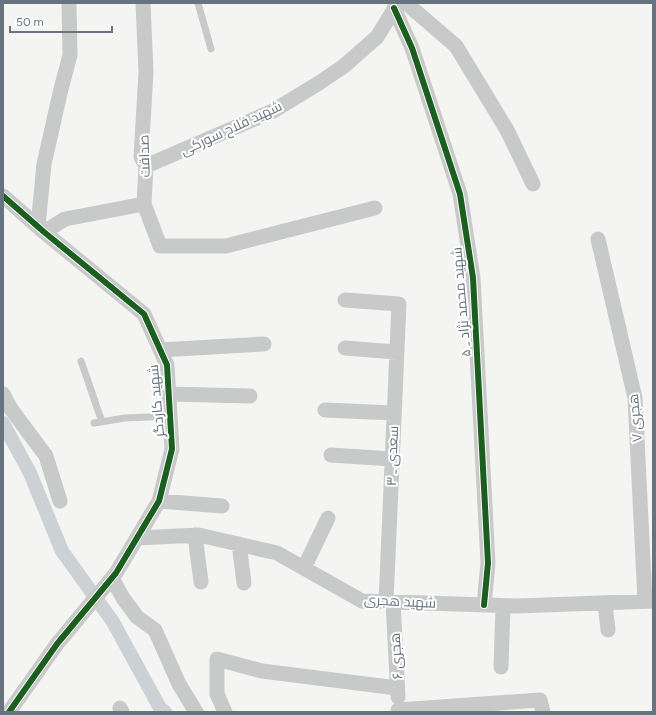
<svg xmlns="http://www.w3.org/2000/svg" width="656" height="715" font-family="Figtree,Cairo,sans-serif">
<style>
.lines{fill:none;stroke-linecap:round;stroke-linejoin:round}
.canal{stroke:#cbd1d4;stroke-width:14}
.lane{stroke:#c8caca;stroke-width:7}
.street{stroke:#c8caca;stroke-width:15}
.cycleway-casing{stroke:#fff;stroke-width:8}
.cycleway{stroke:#1b5e20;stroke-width:6}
.labels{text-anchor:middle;stroke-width:4;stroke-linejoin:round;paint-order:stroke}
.street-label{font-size:14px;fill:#677480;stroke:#fff}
</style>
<rect width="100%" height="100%" fill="#f4f4f3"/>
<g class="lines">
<path class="canal" d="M3,423L30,473L62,551L113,622L160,708L165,712"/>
<path class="lane" d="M198,3L211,49
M81,361L102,422
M94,423L125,418L170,416"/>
<path class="street" d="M406,3L456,46L507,130L533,184
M394,8L412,48L460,194L473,278L488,563L484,605
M146,166L273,111L319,83L344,66L377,37L398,3
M3,196L44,232L144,314L167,365L172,449L159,501L116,573L57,644L9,712
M144,204L160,246H226L375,208
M38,226L44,164L61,89L70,55L69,3
M44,232L65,219L144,204L146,166L141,157L146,72L143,3
M598,239L635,398L645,601
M345,300L399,304L386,602
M345,348L396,352
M160,350L264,344
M3,394L11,409L46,456L60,501
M169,394L250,396
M325,410L394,413
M331,455L392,459
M159,501L222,506
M195,535L201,582
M137,538L199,535L277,553L362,601L518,606L653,601
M239,544L244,583
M304,568L328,518
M112,578L123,598L137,617L155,630L179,684L196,712
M393,602L398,697
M605,603L608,630
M501,667L503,606
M120,708L122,712
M398,710L540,700L543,712
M225,712L217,694V659L262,671L397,688"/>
<defs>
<path id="cycleway" d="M394,8L412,48L460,194L473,278L488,563L484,605
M3,196L44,232L144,314L167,365L172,449L159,501L116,573L57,644L9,712"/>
</defs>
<use href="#cycleway" class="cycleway-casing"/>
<use href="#cycleway" class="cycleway"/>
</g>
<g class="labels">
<g class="street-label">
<text transform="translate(231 128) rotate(-25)" y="5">شهید فلاح سورکی</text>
<text transform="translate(144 156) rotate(-92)" y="5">صداقت</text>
<text transform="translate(461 302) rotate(-95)" y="5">شهید محمد نژاد ـ ۵</text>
<text transform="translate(156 401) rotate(-95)" y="5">شهید کاردگر</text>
<text transform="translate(635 418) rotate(-95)" y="5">هجری ۷</text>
<text transform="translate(392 456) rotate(-88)" y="5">سعدی ـ ۳</text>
<text transform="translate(400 601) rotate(3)" y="5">شهید هجری</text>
<text transform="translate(396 656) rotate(-93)" y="5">هجری ۶</text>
</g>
</g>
<rect width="656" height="715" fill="none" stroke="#677480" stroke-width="8"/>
<path d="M10 26v6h102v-6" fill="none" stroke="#677480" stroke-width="2"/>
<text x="16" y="26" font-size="12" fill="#677480" stroke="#ffffff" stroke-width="3" paint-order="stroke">50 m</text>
</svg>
